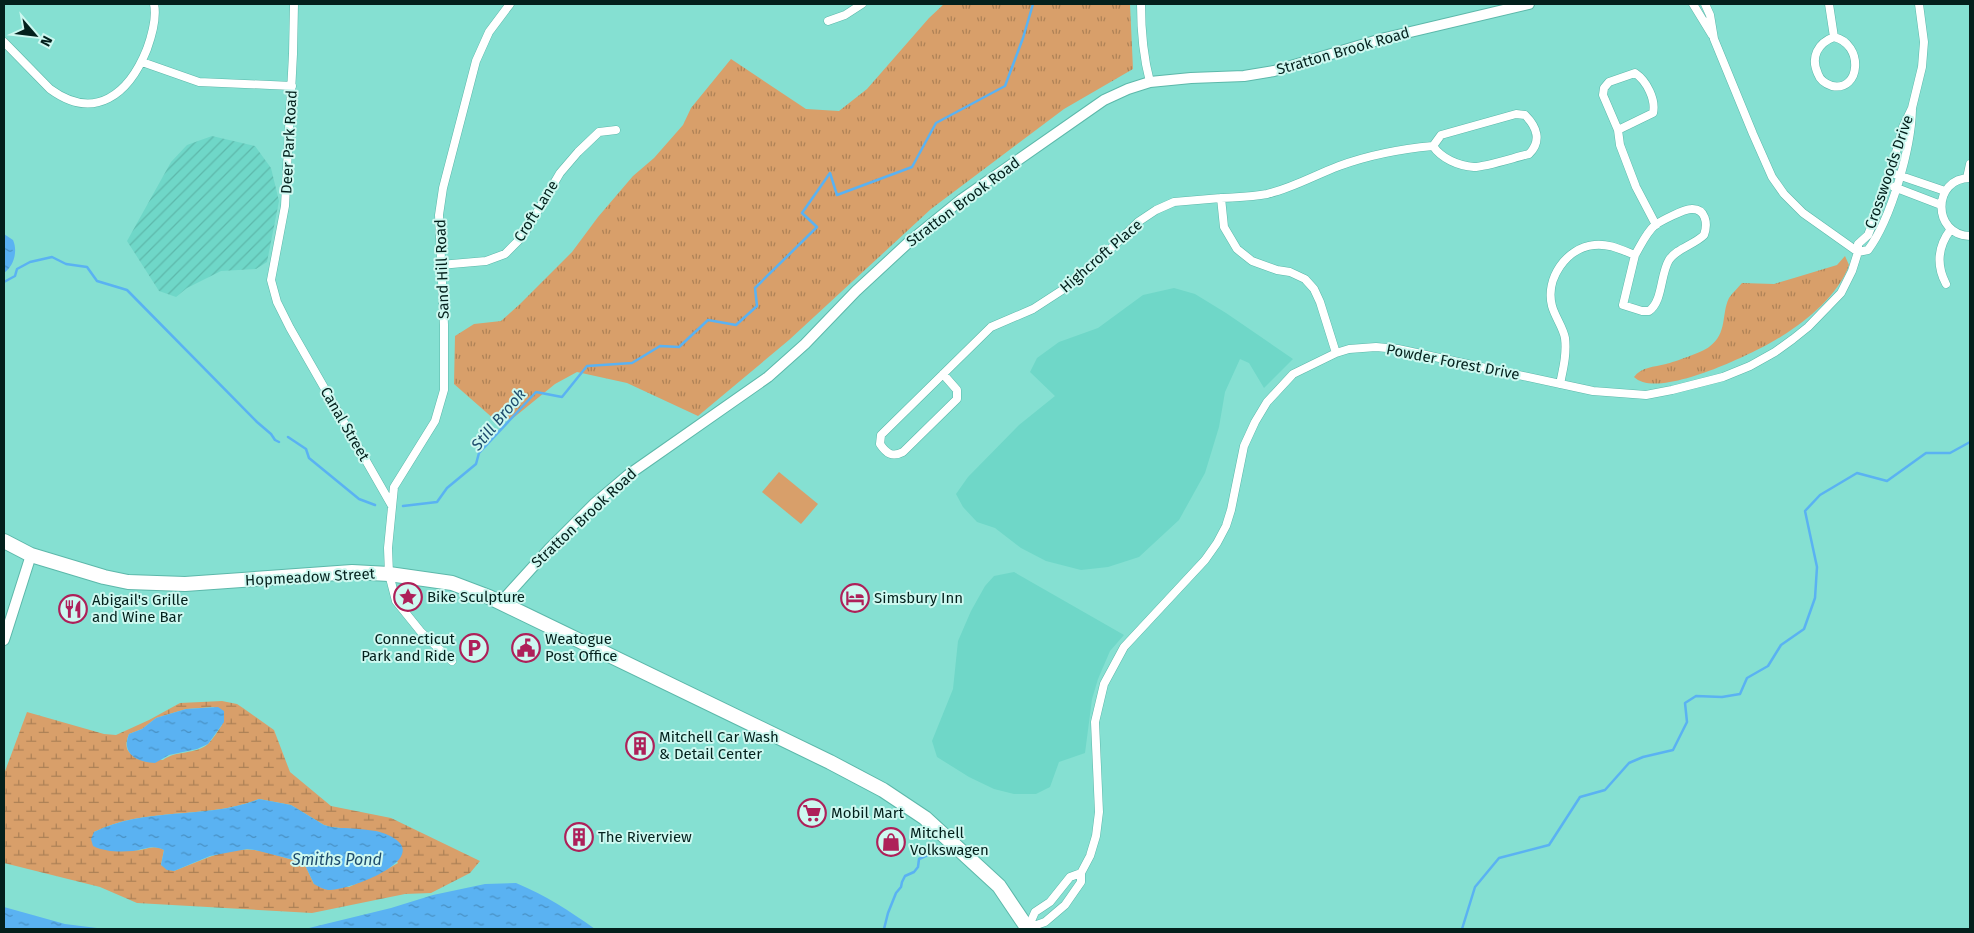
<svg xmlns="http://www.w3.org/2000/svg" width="1974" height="933" font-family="'Fira Sans',sans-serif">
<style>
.built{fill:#6fd7c8}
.industrial{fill:url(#industrial-furrows)}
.grass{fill:#d89f6a}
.wetland{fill:url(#wetland-marsh);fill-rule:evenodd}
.park{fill:url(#park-tufts)}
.water{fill:url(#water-ripples)}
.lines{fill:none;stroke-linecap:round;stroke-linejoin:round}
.stream{stroke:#5ab2f2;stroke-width:2.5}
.street-casing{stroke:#5cb8aa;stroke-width:9}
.secondary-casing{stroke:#5cb8aa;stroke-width:12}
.highway-casing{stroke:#5cb8aa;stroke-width:16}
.street{stroke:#fff;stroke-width:8}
.secondary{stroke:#fff;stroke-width:10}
.highway{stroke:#fff;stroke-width:14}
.labels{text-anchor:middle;stroke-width:4;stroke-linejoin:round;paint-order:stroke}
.street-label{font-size:15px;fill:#03201c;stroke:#cdf8f0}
.poi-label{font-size:15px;fill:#03201c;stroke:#cdf8f0;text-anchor:start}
.water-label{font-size:16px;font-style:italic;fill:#1e4c6d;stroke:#cdf8f0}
</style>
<defs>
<pattern id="industrial-furrows" width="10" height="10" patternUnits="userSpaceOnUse" patternTransform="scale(1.25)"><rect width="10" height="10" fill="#6fd7c8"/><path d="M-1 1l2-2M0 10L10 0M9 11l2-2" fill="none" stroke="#5eb8ab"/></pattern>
<pattern id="wetland-marsh" width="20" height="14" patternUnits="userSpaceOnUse" patternTransform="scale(1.25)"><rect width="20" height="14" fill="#d89f6a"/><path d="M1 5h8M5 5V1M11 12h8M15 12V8" fill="none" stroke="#ad8156"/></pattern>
<pattern id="park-tufts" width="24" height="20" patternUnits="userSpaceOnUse" patternTransform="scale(1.25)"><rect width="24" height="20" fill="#d89f6a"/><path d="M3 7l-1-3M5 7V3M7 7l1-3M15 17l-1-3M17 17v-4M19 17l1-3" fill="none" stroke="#ad8156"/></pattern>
<pattern id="water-ripples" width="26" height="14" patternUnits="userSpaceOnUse" patternTransform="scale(1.25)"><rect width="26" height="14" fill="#5ab2f2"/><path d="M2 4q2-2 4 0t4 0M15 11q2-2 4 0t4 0" fill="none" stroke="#4890c3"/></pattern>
</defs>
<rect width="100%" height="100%" fill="#85e0d2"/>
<path class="built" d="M1174,288L1195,294L1226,313L1293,359L1264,388L1249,363L1240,359L1225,392L1219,427L1205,473L1179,520L1139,557L1108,567L1081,570L1046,561L1021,548L995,528L977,522L963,507L956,494L968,477L1019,425L1055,396L1030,372L1037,358L1059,342L1098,328L1143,295Z
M1014,572L1124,635L1110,651L1098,679L1092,699L1085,753L1059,762L1050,787L1036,794H1014L994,789L969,777L937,757L932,741L953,689L958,641L971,611L985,586L994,576Z"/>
<path class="industrial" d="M212,136L255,146L271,168L279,201L267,262L256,269L221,271L187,288L176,297L159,291L127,241L171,162L187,145Z"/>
<path class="grass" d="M779,472L818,504L801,524L762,492Z"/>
<path class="wetland" d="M222,701L237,704L243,708L274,730L290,772L331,806L391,818L480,861L470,873L431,893L405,894L312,913L137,903L100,887L4,863V774L27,712L104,734L116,735L149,720L180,703ZM214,707L222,725C218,731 213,739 208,744C195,755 176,750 163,760C145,758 118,760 129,734L142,729L156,718L186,709ZM259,799L291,805L324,825L331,827L380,832L398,863L384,871L349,887L314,884L305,865L298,861C283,858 268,851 253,850C225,847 200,862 174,871L161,865L164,850C151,843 145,852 134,850C121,847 106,838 94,832C146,806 207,820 259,799Z"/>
<path class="park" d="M944,4H1130L1133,69L1064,109L931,209L789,340L698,416L627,383L577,372L555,384L512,419L495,420L454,384L455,336L474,324L501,321L520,304L572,252L598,217L633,176L654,158L683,125L691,108L731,59L806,109L839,111L867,89L929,18Z
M1845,256L1849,265C1839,294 1808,320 1782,336C1757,352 1658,401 1634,377C1641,367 1654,367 1666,364C1674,362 1703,352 1709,347C1728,333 1721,314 1729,298C1733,292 1738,288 1742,283L1774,284L1794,278L1837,265Z"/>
<path class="water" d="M4,234L13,240C18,251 14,266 4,273Z
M218,707L224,711V722L208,744L197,749L169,755L155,763C137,762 121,754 129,734L142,729L156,718L186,709Z
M259,799L291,805L324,825L331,827C347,829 374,828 388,835C437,857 350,891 328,890C323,889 319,887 314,884L305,865L298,861L255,850L247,849L210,856L174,871L167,870L161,865L164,850C153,844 145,849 133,851C120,852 105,852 93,846L91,839L94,832C146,806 207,820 259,799Z
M516,883C547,896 568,910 595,929H294L309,928L391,908L433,895L485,884Z
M4,907L65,924L105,929H4Z"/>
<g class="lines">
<path class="stream" d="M4,282L15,276L17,269L30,262L52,257L66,264L87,267L97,281L127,290L257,422L271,434L275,440L279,442
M288,437L306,449L309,458L359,499L375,505
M403,506L437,502L447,488L476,464L479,453L536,392L562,397L587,366L632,363L660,346L679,347L708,320L736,325L757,306L755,288L817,227L802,213L830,173L837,195L912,167L936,123L1005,86L1023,38L1033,4
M884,929L888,913L896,893L901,887L902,882L905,876L914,872L918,867L919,859L930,854L938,856L947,854
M1462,929L1475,887L1499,858L1549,845L1580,797L1605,790L1629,763L1643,757L1673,750L1687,722L1685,703L1696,696L1722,697L1740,694L1747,678L1768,666L1781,645L1804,629L1815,598L1817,567L1805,511L1820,495L1857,473L1887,481L1926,453H1950L1970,442"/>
<defs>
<path id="street" d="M294,4L293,54L285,206L271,280L277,302L290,328L392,506
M1141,4C1141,30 1143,56 1150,82
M1693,4L1712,35
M1705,4L1710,15L1714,39L1753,134L1772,177L1784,194L1803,213L1858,252
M1829,4L1834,37
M828,21L845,15L862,4
M1834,37C1864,44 1861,92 1832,86C1826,84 1820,80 1818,74C1810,57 1818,43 1834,37Z
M4,42L50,89C95,122 129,94 147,49C152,35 157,18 154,4
M142,62L199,82L292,86
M1516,114L1525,115C1537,127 1542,141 1529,154C1516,157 1485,167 1474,167C1458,166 1441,158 1433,146L1441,135Z
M1618,130L1653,113C1656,100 1647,81 1635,73L1609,82L1604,88L1603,95L1618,130L1620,145L1636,187L1656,225
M1895,174L1945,191
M1967,178L1970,164
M1970,178C1932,178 1932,235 1970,236
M1894,187L1941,205
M1858,252L1868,250C1891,219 1911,149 1912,110
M440,265L486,261L505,254L523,236L560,173L578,152L599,132L616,130
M1946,284C1936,265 1938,246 1951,229
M1336,353L1320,302L1314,289L1305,279L1290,272L1277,270L1252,261L1237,249L1224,227L1221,198C1237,197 1252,197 1267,194C1293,188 1315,175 1339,166C1369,155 1400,149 1433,146
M943,374L957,390V399L903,452C892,458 886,453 880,444L881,435L991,327L1033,309L1070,285L1088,271L1138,222L1156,210L1174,202L1221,198
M1560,384C1563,369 1567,354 1565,338C1563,327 1555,317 1552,306C1545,279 1566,248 1594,245C1608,243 1622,250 1635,255L1623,305L1642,311H1649C1663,301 1660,275 1669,260C1677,248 1694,245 1704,235C1708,224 1706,208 1691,209C1684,209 1661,221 1655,225C1646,233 1641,245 1635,255
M452,661L421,632L396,601L389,574L388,548L394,487L435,421L444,390V325L439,215L443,188L476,61L489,32L510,4
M1028,928L1045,922L1065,905L1081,882V873L1090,856L1096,836L1099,812L1095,722L1104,684L1124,647L1205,560L1217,543L1226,526L1231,510L1244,446L1255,422L1267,402L1293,374L1336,353L1349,349L1376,347L1398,349L1593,391L1646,395L1672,390L1723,377L1750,366L1775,352L1793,339L1808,327L1841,293L1852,271L1858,252V244L1868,235L1885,192L1903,127L1912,108L1922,67L1924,42L1919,4
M1028,928L1035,912L1050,902L1070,877L1081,873"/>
<path id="secondary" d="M501,602L549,549L595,503L628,475L768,377L805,344L856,291L909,242L962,199L1104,100L1128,89L1150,82L1191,78L1244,76L1274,71L1385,38L1529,4
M4,640L31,555"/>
<path id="highway" d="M4,541L31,555L104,577L128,582L185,584L352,572L389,574L452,583L489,597L830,762L883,790L925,818L999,886L1028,929"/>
</defs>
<use href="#street" class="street-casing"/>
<use href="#secondary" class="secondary-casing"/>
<use href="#highway" class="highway-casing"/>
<use href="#street" class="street"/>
<use href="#secondary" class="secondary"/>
<use href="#highway" class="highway"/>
</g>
<defs>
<symbol id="sight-ring" viewBox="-11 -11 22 22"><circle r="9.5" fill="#cdf8f0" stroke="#ae2059" stroke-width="1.5"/><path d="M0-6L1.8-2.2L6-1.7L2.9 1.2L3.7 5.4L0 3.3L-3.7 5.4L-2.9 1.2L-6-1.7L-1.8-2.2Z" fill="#ae2059"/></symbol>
<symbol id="hotel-ring" viewBox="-11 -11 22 22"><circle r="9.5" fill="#cdf8f0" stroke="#ae2059" stroke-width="1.5"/><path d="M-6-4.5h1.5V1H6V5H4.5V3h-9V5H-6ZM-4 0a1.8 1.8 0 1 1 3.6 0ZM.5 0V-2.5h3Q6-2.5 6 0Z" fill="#ae2059"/></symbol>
<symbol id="restaurant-ring" viewBox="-11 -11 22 22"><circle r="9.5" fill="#cdf8f0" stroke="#ae2059" stroke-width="1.5"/><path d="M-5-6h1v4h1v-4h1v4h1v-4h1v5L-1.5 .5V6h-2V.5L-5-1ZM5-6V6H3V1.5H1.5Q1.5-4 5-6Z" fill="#ae2059"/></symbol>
<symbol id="parking-ring" viewBox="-11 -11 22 22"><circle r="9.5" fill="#cdf8f0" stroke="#ae2059" stroke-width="1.5"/><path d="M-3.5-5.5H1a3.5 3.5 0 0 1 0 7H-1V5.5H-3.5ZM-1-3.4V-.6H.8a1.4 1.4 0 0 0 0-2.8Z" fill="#ae2059"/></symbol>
<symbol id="civic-ring" viewBox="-11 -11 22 22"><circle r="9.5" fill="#cdf8f0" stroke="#ae2059" stroke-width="1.5"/><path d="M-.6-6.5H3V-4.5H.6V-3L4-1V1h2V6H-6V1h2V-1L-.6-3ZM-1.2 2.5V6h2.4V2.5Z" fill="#ae2059"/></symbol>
<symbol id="building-ring" viewBox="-11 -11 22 22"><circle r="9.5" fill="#cdf8f0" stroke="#ae2059" stroke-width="1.5"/><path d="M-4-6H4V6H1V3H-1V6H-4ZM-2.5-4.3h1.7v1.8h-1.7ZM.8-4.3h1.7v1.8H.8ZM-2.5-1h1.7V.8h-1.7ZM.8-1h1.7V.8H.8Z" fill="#ae2059"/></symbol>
<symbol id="supermarket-ring" viewBox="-11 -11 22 22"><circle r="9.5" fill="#cdf8f0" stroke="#ae2059" stroke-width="1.5"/><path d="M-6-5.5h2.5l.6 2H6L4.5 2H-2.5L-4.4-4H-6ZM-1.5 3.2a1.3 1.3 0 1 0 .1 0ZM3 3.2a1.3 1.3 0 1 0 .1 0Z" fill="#ae2059"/></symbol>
<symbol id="shop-ring" viewBox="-11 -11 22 22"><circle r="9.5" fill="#cdf8f0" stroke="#ae2059" stroke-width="1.5"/><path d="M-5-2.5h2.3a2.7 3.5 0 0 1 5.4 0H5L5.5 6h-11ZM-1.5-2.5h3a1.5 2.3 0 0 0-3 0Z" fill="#ae2059"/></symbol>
</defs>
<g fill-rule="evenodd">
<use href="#sight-ring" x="392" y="581" width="32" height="32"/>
<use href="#hotel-ring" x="839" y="582" width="32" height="32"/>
<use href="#restaurant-ring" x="57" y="593" width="32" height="32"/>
<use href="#parking-ring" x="458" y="632" width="32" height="32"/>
<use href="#civic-ring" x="510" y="632" width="32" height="32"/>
<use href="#building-ring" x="624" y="730" width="32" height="32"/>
<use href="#supermarket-ring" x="796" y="797" width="32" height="32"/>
<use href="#building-ring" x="563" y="821" width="32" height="32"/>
<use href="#shop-ring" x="875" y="826" width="32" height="32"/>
</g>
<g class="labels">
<g class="street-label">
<text transform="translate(1343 51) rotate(-16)" y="5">Stratton Brook Road</text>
<text transform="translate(289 142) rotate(-87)" y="5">Deer Park Road</text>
<text transform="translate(1889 172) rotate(-71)" y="5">Crosswoods Drive</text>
<text transform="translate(963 202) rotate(-37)" y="5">Stratton Brook Road</text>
<text transform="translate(536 211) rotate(-58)" y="5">Croft Lane</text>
<text transform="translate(1101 256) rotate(-41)" y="5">Highcroft Place</text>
<text transform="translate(442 269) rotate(-92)" y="5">Sand Hill Road</text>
<text transform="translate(1453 362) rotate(11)" y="5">Powder Forest Drive</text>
<text transform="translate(345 424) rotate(60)" y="5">Canal Street</text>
<text transform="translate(584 518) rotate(-43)" y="5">Stratton Brook Road</text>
<text transform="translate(310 577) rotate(-3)" y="5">Hopmeadow Street</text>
</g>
<g class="poi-label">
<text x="427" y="602">Bike Sculpture</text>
<text x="874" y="603">Simsbury Inn</text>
<text x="92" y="605">Abigail's Grille<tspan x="92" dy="17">and Wine Bar</tspan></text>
<text x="455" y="644" text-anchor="end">Connecticut<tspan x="455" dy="17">Park and Ride</tspan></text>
<text x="545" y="644">Weatogue<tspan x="545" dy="17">Post Office</tspan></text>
<text x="659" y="742">Mitchell Car Wash<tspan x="659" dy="17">&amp; Detail Center</tspan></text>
<text x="831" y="818">Mobil Mart</text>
<text x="910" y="838">Mitchell<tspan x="910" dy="17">Volkswagen</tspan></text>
<text x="598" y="842">The Riverview</text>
</g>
<g class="water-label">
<text transform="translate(498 419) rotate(-50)" y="6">Still Brook</text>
<text x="337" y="865">Smiths Pond</text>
</g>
</g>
<rect width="1974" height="933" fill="none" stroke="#03201c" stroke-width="10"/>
<g transform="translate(35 35) rotate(118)" stroke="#cdf8f0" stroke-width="4" paint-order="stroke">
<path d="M0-4L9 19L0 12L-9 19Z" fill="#03201c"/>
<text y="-8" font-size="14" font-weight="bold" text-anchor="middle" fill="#03201c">N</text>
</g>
</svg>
